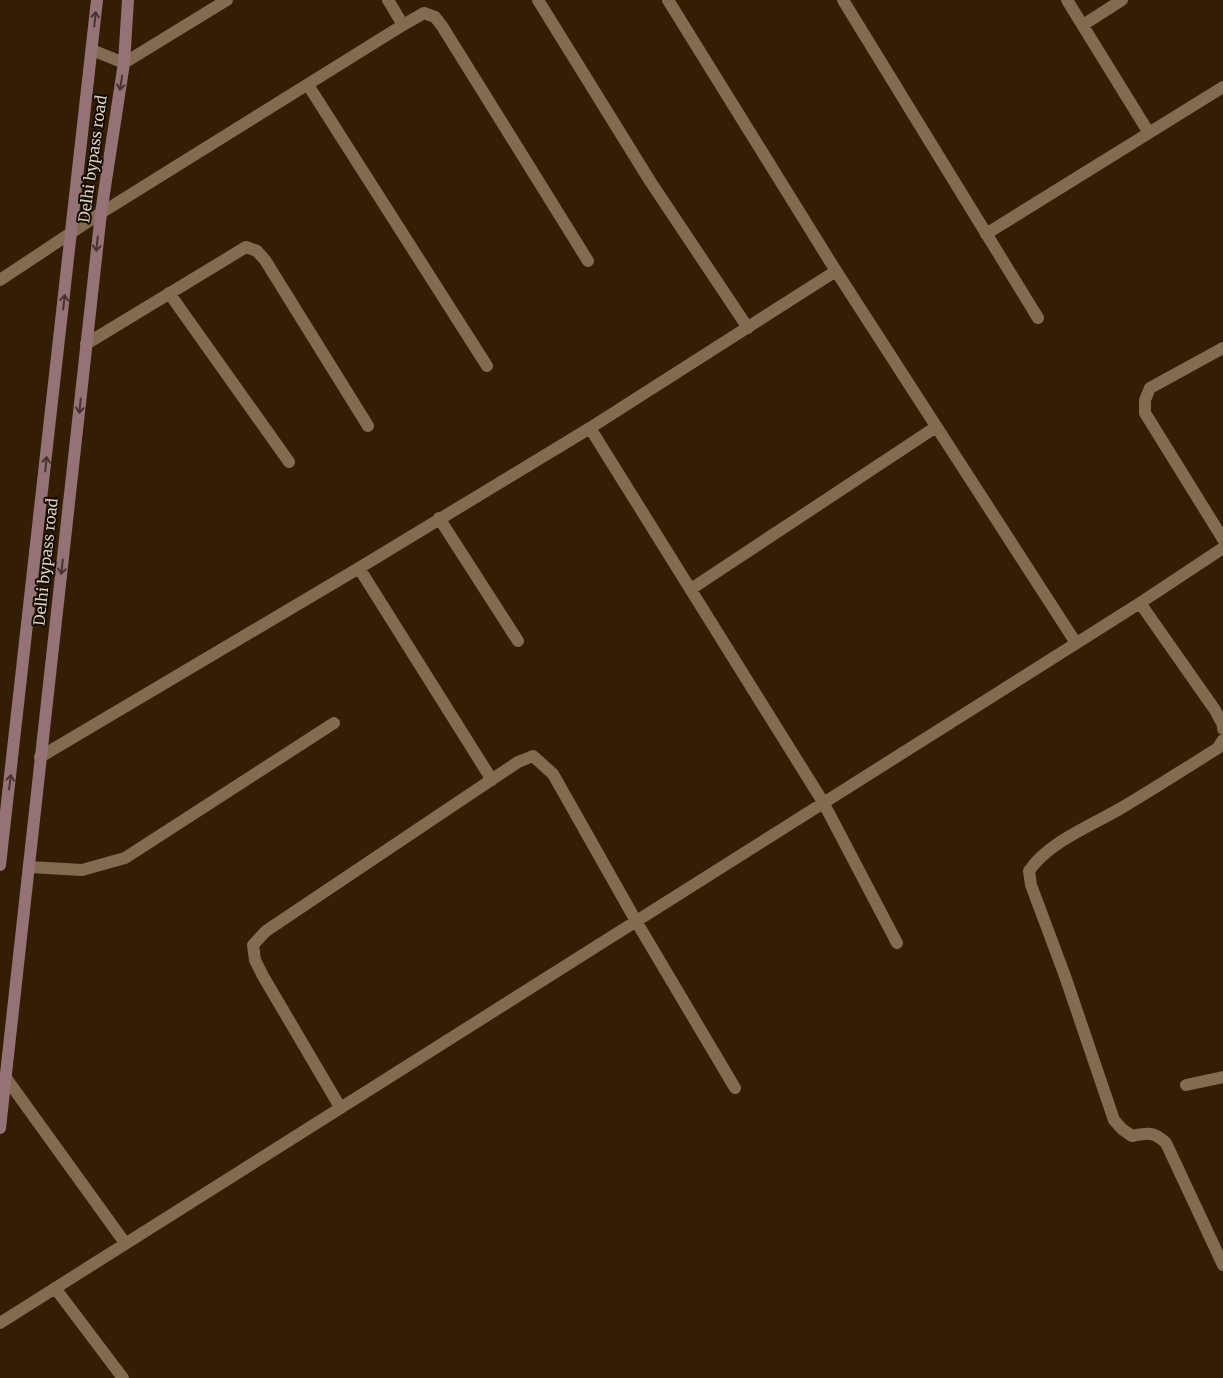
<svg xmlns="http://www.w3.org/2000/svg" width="1223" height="1378" font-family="Merriweather,serif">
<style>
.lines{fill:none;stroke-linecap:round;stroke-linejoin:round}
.street{stroke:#836b51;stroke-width:12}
.secondary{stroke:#947275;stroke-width:12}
.oneway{stroke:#473431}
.labels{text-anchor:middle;stroke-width:4;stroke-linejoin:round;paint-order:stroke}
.street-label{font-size:15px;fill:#dccfc1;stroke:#140b03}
</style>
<rect width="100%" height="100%" fill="#331e05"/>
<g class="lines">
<path class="street" d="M388,0L403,25
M538,0L650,181L748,328
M668,0L836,271L1076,643
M843,0L1038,318
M1067,0L1149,133
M1083,25L1122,0
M92,50L124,63L227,0
M308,85L487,366
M986,234L1223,87
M0,280L101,213L403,25L424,13L435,17L442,26L588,261
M169,293L289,462
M86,344L246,247L257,251L265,260L368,426
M1223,348L1150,388L1145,400V413L1223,539
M590,428L823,802L897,943
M439,518L518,641
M359,568L492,780
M691,589L936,427
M1140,603L1215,710L1223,725V729
M1223,740L1218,748C1186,768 1155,788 1123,807C1093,825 1048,842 1029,871L1031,885L1065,976L1114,1120L1122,1129L1132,1136C1147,1133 1154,1131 1166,1143L1223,1265
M40,757L359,568L590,428L836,271
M29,867L82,870L125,858L334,723
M6,1078L125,1243
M1186,1085L1223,1077
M340,1107L263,976L255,960L253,945L266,931L518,762L533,756L553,774L636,921L735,1088
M55,1288L123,1378
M0,1323L1140,603L1223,548"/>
<path class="secondary" d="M0,865L97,0
M0,1128L101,213L124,63L128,0"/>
</g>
<defs><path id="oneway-shaft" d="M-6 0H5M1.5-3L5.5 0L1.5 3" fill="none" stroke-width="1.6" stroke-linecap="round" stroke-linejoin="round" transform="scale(1.25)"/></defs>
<g class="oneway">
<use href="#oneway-shaft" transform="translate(95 19) rotate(-84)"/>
<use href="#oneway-shaft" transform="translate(121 83) rotate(99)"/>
<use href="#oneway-shaft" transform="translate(97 244) rotate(96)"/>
<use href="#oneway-shaft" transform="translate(64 302) rotate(-84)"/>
<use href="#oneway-shaft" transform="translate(80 406) rotate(96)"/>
<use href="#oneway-shaft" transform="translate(46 464) rotate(-84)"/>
<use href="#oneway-shaft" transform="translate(62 567) rotate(96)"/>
<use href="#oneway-shaft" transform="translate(10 782) rotate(-83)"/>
</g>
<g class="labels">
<g class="street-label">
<text transform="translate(93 159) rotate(-82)" y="5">Delhi bypass road</text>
<text transform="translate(46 562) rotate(-84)" y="5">Delhi bypass road</text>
</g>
</g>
</svg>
